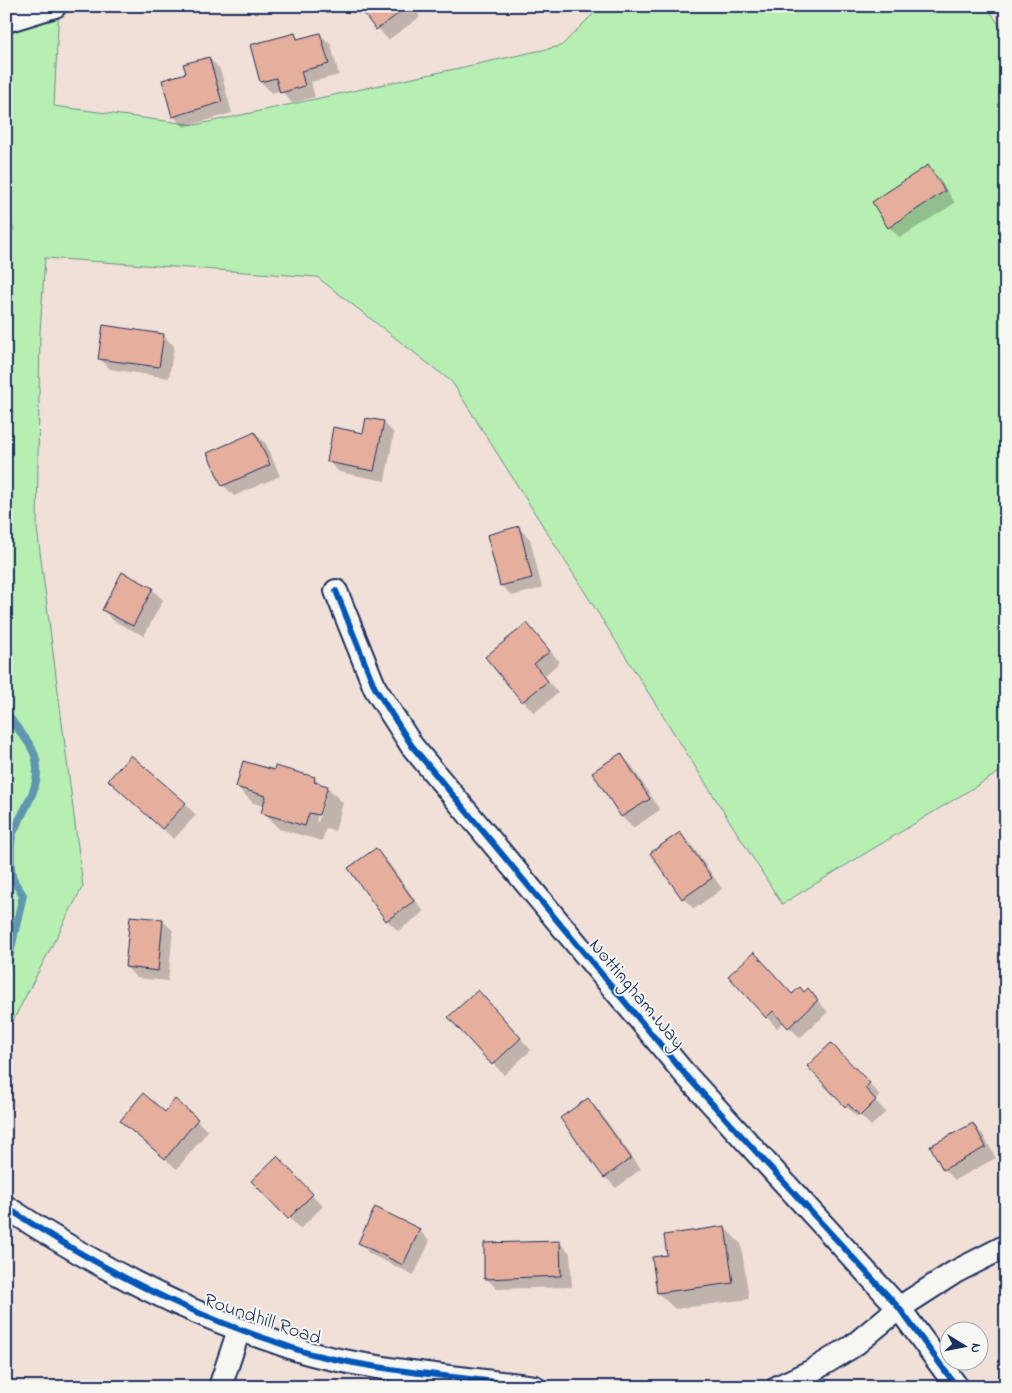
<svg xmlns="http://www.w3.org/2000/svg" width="1012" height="1393" font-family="'Indie Flower',sans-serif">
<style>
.green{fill:#b7efb2;stroke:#698f88}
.shadow{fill:#0003;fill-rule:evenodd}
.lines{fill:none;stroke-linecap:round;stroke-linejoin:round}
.stream{stroke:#5f97b0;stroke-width:8}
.building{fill:#e6ae9d;stroke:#1b2f5e}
.minor-casing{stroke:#1b2f5e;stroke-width:26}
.minor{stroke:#f6f6f2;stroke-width:22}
.cycleway-casing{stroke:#f6f6f2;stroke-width:9}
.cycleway{stroke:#0057b8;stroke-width:6}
.labels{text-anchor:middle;stroke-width:4;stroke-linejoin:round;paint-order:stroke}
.street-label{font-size:20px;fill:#1b2f5e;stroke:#f6f6f2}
</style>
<rect width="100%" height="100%" fill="#f1e0d8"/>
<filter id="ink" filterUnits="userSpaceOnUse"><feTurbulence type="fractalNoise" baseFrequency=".02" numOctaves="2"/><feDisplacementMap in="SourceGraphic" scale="10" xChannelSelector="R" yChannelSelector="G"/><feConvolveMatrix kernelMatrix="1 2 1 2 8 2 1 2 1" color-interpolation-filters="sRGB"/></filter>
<g filter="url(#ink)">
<path class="green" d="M6,6H59L54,106L195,125L561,46L601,6H987L1006,36V768L782,904L452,382L317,277L45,258L40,332L37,528L83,886L6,1034Z"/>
<path class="shadow" d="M360,6H428L418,14L420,17L388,40Z
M320,34L331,45L339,75L311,82L315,97L292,103L281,90L272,93L261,82L252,46L295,35L299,39Z
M209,58L220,69L232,113L184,127L173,116L187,74Z
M928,167L939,178L955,203L900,238L889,227L873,203Z
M163,335L174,346L169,378L110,369L99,358Z
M383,422L394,433L385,481L339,472L328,461Z
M255,433L266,444L280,476L234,496L223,485Z
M519,528L530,539L542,588L512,596L501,585Z
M123,573L152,589L163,600L144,636L114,621L103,610Z
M527,625L560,662L544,676L558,693L534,713L487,658Z
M621,755L632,766L660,810L633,828L622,817L594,772Z
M274,771L314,778L321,785L327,787L343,803L335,831L326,828L322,841L279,829L263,812L264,806L253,803L237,787ZM325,791L327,793L318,822L316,821Z
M121,791L185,804L196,815L174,839Z
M680,834L691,844L722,889L694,909L683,898Z
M376,850L387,861L424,912L398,931L387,920Z
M162,920L173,931L168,981L137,978L126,967Z
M729,976L792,996L804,993L808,990L828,1012L800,1038L784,1022L777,1028Z
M489,1003L531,1050L504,1075L450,1017Z
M842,1055L880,1095L875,1100L886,1112L871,1126L859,1114L857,1117L846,1106Z
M588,1100L599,1111L641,1169L616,1188L605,1177Z
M175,1101L208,1131L177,1169L121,1121L165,1114Z
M973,1124L983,1135L996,1158L955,1180L944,1169L932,1146Z
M277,1158L323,1206L300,1229L253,1181Z
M725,1228L741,1244L749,1299L675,1309L658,1293L668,1256Z
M419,1230L430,1241L414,1275L370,1254L359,1243Z
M559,1242L570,1253L572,1287L497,1289L486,1278Z
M72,1383L80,1387H70Z"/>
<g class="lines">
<path class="stream" d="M6,224L10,229L6,235
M6,648L8,671L6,677
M6,708C10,727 37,742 37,768C38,792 22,812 13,833C10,839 10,872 13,879C15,884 20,890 23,895L6,971"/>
</g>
<path class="building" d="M358,6H409L376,30Z
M295,33L297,39L320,33L329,64L301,71L305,86L280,93L276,78L260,82L250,45Z
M209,57L222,102L172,117L162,80L186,73L183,64Z
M928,165L945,191L888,228L872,202Z
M103,325L164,334L159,367L98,359Z
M366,418L384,421L374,471L327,462L333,427L363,433Z
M255,432L270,465L222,486L207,453Z
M519,526L532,578L500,586L487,535Z
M122,572L153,588L133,626L102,610Z
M527,623L550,651L534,664L548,681L522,702L485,657Z
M621,753L650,799L621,817L592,772Z
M131,755L186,803L162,829L108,780Z
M243,761L274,770L275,766L315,777L314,782L328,786L319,815L309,813L305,826L261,813L266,796L236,787Z
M680,832L712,878L682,899L650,853Z
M376,848L414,901L386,921L348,868Z
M130,916L163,919L158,971L125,967Z
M754,952L792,994L800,987L804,992L808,988L818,1000L788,1028L773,1011L766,1018L728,976Z
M478,990L521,1038L492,1065L448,1017Z
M831,1043L870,1083L865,1088L876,1100L860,1116L848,1104L845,1107L807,1066Z
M143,1093L165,1112L175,1099L198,1119L165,1159L120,1121Z
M588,1098L631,1158L604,1178L560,1118Z
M973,1123L986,1147L943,1170L930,1146Z
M277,1156L313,1194L288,1219L251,1181Z
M375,1207L420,1229L403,1265L358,1243Z
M725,1226L733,1283L657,1293L652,1257L667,1255L664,1235Z
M560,1241L561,1276L484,1279V1243Z"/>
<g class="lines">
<defs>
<path id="minor" d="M6,21L55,6
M336,591L375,688L412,746L684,1073L899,1308L957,1387
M6,1207C89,1262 178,1310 273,1341C287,1346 301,1352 316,1355C387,1372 461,1377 534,1387
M220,1387L239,1330
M778,1387L810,1372L853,1346L899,1308L955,1272L1006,1246"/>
</defs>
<use href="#minor" class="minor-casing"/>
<use href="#minor" class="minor"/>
<defs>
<path id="cycleway" d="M336,591L375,688L412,746L684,1073L899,1308L957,1387
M6,1207C89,1262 178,1310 273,1341C287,1346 301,1352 316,1355C387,1372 461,1377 534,1387"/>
</defs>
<use href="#cycleway" class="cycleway-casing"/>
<use href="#cycleway" class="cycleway"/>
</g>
</g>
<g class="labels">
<g class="street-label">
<text transform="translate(638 993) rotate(50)" y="7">Nottingham Way</text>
<text transform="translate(263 1318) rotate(19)" y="7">Roundhill Road</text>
</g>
</g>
<rect width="1012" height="1393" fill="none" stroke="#f6f6f2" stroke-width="25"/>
<rect x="12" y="12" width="987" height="1368" fill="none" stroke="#1b2f5e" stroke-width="2" filter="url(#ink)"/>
<g transform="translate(964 1346) rotate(100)"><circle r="24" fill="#f6f6f2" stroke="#9ea6b7"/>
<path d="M0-4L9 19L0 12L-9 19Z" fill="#1b2f5e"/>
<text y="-8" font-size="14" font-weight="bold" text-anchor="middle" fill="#1b2f5e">N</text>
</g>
</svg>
